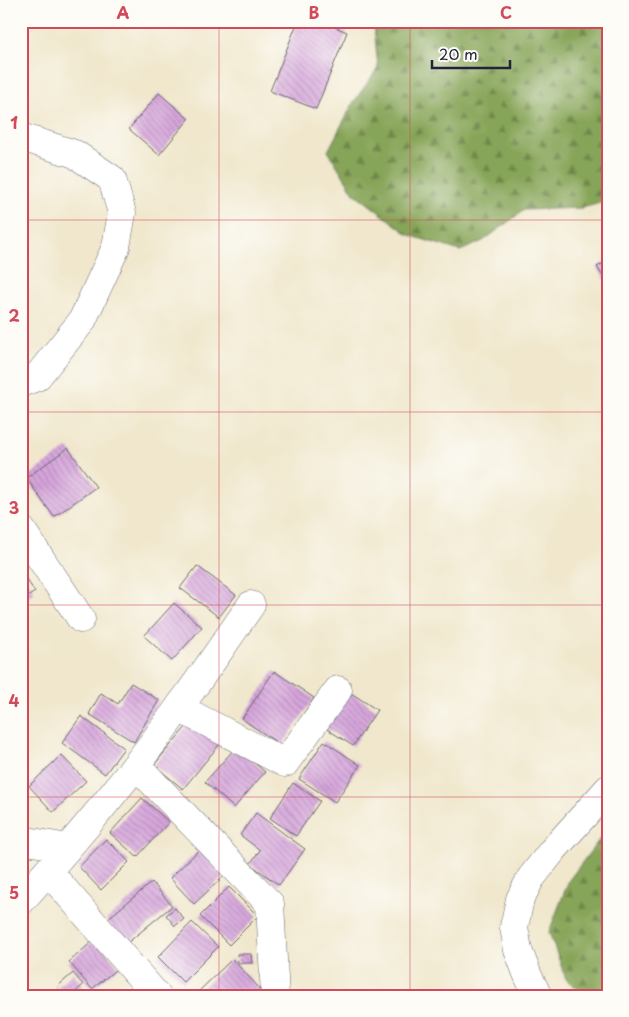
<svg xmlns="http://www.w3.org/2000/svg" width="629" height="1017" font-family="'Playpen Sans',sans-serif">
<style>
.forest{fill:url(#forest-firs);stroke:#54644a}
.building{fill:url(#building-back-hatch)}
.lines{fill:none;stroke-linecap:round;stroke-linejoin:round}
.minor-casing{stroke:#6a676e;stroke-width:29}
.minor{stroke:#fff;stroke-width:28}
.grid{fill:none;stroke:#d1495b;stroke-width:1;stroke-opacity:0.55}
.neatline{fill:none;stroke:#d1495b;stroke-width:2}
.grid-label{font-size:16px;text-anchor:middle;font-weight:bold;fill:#d1495b}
</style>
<defs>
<pattern id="forest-firs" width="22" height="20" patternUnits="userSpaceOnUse" patternTransform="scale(1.25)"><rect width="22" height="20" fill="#87a558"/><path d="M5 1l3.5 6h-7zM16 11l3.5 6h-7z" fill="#6e864a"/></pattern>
<pattern id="building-back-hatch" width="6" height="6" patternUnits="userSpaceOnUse" patternTransform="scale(1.25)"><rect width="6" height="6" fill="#d7a6dc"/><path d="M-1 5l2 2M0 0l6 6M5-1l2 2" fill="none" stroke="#ae87b4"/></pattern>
</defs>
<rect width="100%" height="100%" fill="#fdfcf7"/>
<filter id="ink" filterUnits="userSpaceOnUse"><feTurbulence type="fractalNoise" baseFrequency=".02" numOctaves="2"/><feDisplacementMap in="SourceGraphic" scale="10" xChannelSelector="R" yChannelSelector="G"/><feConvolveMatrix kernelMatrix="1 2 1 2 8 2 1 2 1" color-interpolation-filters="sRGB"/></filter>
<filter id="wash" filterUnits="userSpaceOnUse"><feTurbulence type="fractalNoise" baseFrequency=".0096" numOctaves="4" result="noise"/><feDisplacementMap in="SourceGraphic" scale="20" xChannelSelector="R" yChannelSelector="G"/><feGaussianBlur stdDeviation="1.12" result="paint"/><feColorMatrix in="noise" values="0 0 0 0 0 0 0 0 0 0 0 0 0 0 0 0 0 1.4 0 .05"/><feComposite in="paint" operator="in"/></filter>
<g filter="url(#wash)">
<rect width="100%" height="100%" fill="#f0e7cc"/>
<path class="forest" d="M365,21H608V201L582,208L524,210L483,241L460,251L409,235L354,193L328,151L353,103L378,68L374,27Z
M608,830V996H585L566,979L549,932L569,880L602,836Z"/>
<g id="blocks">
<path class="building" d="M298,21H321L347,32L316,109L270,91Z
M159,93L189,119L159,155L129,129Z
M608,260V284L597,267Z
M68,448L96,487L54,517L26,478Z
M197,566L236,595L219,617L180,588Z
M21,571L35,592L21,601Z
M174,603L202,627L172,661L144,636Z
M274,671L314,698L282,746L242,719Z
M131,683L159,700L134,742L89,714L101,693L118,704Z
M348,691L377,710L353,746L324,727Z
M81,716L124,748L105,774L62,743Z
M191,721L219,745L183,789L154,765Z
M324,741L360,765L335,802L299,779Z
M236,747L265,772L234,808L205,782Z
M61,755L86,781L53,812L29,786Z
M293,783L320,801L296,836L270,818Z
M142,798L169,822L137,857L110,833Z
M256,813L305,849L279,885L250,864L260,850L240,835Z
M106,839L129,862L101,890L79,867Z
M199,850L224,876L194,904L170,878Z
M152,882L172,906L126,944L106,920Z
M229,887L258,916L229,945L200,916Z
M175,908L184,919L175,926L166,915Z
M192,922L218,947L183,982L158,957Z
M95,939L119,967L92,989L69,962Z
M237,954H251L252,963H238Z
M232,959L260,989L253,996H194Z
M73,973L83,985L71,996H63L57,987Z"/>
</g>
</g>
<g filter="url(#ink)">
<use href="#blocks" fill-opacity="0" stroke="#6a676e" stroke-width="1"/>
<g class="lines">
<defs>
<path id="minor" d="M21,137L75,154L112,179L122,213L116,247L82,321L37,377L21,383
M21,529L81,619
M179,708L285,763L338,690
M136,765L270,904L275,996
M21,840L68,848
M48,871L157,996
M21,901C77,839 131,775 179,707C204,674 227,639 251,605
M538,996L528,976L518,950L514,927L520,899L531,878L553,850L608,789"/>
</defs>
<use href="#minor" class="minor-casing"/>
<use href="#minor" class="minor"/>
</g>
</g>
<path class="grid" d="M219,21V996M410,21V996M21,220H608M21,412H608M21,605H608M21,797H608"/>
<rect width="629" height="1017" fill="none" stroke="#fdfcf7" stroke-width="55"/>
<path d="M432 60v8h78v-8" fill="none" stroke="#22223b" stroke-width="2.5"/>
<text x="439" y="60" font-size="15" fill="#22223b" stroke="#fdfcf7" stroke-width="4" paint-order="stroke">20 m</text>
<rect x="28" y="28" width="574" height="962" class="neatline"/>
<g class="grid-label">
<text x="123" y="19">A</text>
<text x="314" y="19">B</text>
<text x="506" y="19">C</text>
<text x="14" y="129">1</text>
<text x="14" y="322">2</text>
<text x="14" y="514">3</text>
<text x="14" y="707">4</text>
<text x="14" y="899">5</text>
</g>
</svg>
